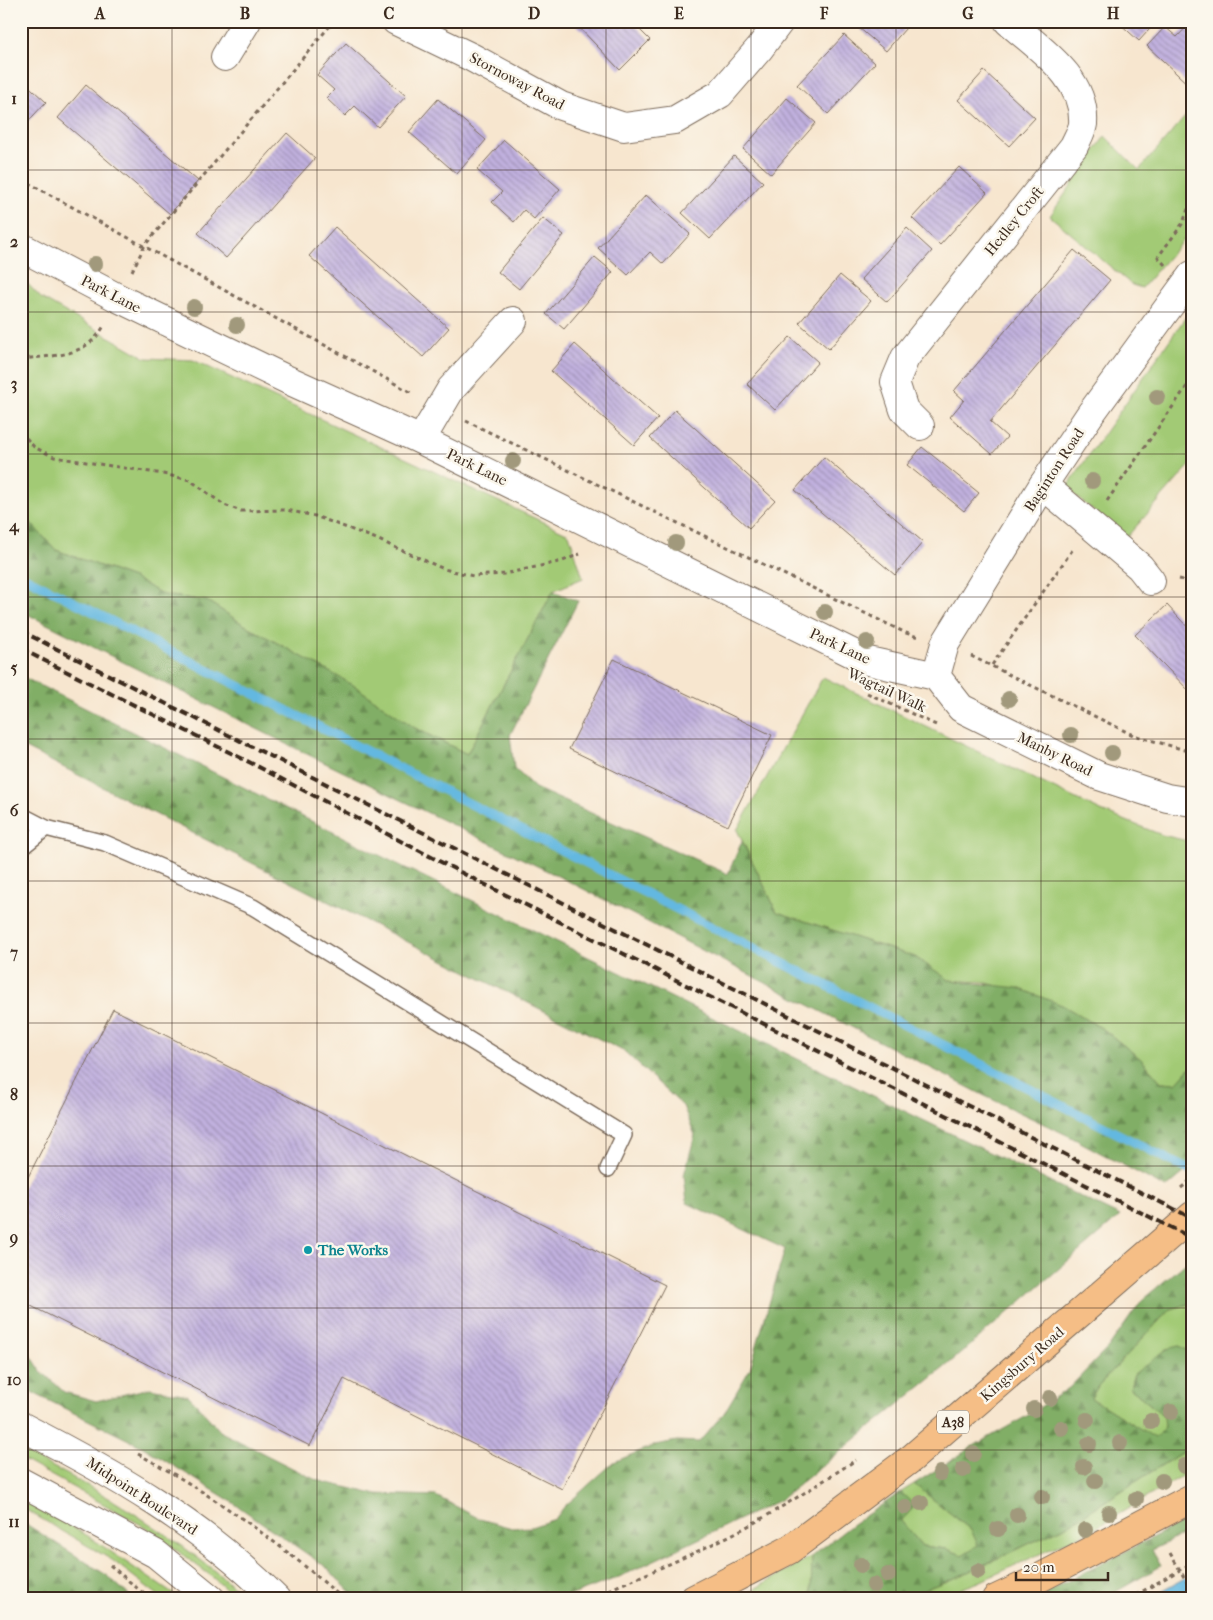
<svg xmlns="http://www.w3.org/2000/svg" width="1213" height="1620" font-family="'IM FELL French Canon',serif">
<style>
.grass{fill:#a2ca75;stroke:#6e7a4a}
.forest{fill:url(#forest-firs);stroke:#5e6c42}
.water{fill:#64b8e0;stroke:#50717f}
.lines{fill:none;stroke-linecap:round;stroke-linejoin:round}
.stream{stroke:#64b8e0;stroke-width:9}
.building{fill:url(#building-back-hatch)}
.service-casing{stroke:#7d6c5c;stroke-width:18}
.minor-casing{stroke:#7d6c5c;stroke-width:30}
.tertiary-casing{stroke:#7d6c5c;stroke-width:30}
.trunk-casing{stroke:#7d6c5c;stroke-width:30}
.path{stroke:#7d6c5c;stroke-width:3;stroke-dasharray:4 4;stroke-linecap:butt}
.service{stroke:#fff;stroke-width:15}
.minor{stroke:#fff;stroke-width:28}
.tertiary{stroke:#fff;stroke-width:28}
.trunk{stroke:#f5be86;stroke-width:28}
.rail{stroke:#3b2a1e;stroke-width:4;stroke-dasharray:8 4;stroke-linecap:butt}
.path-bridge{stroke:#7d6c5c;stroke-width:3;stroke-dasharray:4 4;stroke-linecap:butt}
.tree{fill:#a1997c}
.grid{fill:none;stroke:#3b2a1e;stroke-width:1;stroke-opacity:0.55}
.culture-dot{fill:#0f9aa8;stroke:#fbf7ec;stroke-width:2}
.labels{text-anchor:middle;stroke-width:5;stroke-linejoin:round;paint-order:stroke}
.shield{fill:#fbf7ec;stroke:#75685c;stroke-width:1}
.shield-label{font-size:14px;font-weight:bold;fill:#3b2a1e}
.street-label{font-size:15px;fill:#3b2a1e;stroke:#fbf7ec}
.culture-label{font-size:15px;font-weight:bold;fill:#0d838f;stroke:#fbf7ec;text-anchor:start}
.neatline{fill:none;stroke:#3b2a1e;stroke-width:2}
.grid-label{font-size:16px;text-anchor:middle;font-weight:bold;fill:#3b2a1e}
</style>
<defs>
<pattern id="forest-firs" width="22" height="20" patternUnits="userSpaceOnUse" patternTransform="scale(1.25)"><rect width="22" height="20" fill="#81ae66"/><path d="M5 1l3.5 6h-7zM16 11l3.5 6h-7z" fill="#6b8e53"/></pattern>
<pattern id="building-back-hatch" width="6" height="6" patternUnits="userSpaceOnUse" patternTransform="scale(1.25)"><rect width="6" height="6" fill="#c1b1df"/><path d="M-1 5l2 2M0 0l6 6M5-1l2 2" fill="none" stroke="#9e90b4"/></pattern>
</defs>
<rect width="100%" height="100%" fill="#fbf7ec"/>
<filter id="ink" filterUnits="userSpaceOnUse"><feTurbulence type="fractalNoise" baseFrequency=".02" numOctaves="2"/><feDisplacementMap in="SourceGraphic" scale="10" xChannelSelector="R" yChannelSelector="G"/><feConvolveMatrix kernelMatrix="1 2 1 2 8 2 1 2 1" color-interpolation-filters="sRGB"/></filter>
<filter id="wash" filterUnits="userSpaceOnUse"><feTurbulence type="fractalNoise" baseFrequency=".0096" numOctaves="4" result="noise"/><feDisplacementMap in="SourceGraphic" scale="20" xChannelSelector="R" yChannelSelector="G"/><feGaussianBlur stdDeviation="1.12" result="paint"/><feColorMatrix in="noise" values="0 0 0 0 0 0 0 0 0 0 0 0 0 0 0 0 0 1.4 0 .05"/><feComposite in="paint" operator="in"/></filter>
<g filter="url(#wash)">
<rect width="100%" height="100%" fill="#f7e6cf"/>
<path class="grass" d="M1192,109V230L1142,288L1132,285L1050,216L1105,136L1139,170Z
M21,277L41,298L146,358L193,360L569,534L583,578L553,591L467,754L415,728L353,685L243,624L207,601L164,595L133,578L56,550L21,513Z
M1192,308V463L1126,538L1066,488Z
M823,677L1101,811L1162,835L1192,842V1066C1185,1071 1183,1078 1176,1083L1161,1082L1142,1060L1103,1029L1062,1005L984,982L949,980L915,957L777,912L737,830Z
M1192,1303V1353L1180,1346L1134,1374L1130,1388L1164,1416L1165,1427L1155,1439L1091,1398L1098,1386L1170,1309Z
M1192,1446V1470L1096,1528L979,1582L934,1599H899L957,1577L1063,1528Z
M21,1451C104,1491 179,1538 248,1599H237L211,1576L147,1528L21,1459Z
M914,1484L971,1530L979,1545L962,1555L947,1549L922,1546L901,1521L914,1506L901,1492Z
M21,1497L88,1536L180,1599H163L112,1560L21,1507Z
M812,1556L811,1599H737Z"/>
<path class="forest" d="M21,513L56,550L133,578L164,595L207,601L243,624L353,685L415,728L467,754L553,591L578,601L510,735L514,768L535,788L728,874L742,841L777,912L915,957L949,980L1018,988L1062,1005L1103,1029L1142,1060L1161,1082L1176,1083L1192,1066V1166L1166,1188L1069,1136L985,1096L568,881L319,760L21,611Z
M21,676L383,857L1120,1216L945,1367L780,1500L619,1577L562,1599H357L326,1567L229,1500L143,1447L21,1387V1340L41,1371L64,1392L96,1401L150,1388L188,1395L221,1432L316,1480L374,1494L436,1496L480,1519L512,1528L531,1527L555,1519L564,1507L614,1462L655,1445L677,1441L699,1442L724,1413L750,1369L785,1249L687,1203L684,1175L695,1135L683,1106L625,1052L21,746Z
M1192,1258V1303L1170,1309L1098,1386L1091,1398L1155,1438L1165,1427L1164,1416L1130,1388L1134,1374L1167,1349L1180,1346L1192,1353V1446L1063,1528L957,1577L899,1599H811L812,1556L853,1524L901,1492L915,1506L901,1521L922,1546L947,1549L962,1555L978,1545L971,1530L914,1484L977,1444L1027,1416L1069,1388L1109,1347L1142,1300Z
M1192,1517V1549L1182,1535L1152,1550L1161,1566L1103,1599H1033Z
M21,1521L108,1576L133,1599H21Z"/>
<path class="water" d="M1192,1574V1599H1147Z"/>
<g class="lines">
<path class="stream" d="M21,575L1187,1169"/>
</g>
<g id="blocks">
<path class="building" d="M573,21H631L650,40L620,70Z
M851,21H912L886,51Z
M1117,21H1157L1139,41Z
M1192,21V88L1147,46L1165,27L1177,37Z
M844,35L875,63L828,114L797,85Z
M346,43L406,96L378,127L355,106L345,116L326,98L334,90L317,75Z
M984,71L1035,118L1009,146L958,100Z
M21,79L46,102L21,129Z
M86,85L198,181L170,214L58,118Z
M787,98L816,123L771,174L743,149Z
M438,99L486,140L457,174L409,132Z
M287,133L315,158L226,258L198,233Z
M504,140L560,189L534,219L524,210L514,222L492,202L502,192L477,170Z
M734,156L763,182L710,239L682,213Z
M959,167L987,193L940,245L912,218Z
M646,195L690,234L663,264L650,252L628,275L598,248Z
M543,218L564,235L519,289L498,272Z
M335,227L449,328L423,357L309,256Z
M907,228L932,251L887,302L861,279Z
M1074,250L1110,280L990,422L1007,437L992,454L950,417L964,400L954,391Z
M595,257L613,272L564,329L546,314Z
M840,275L871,301L829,349L799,323Z
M790,337L818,362L775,410L747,384Z
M575,344L658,418L634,445L551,371Z
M675,410L775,500L749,528L650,438Z
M922,447L979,493L964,511L907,465Z
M824,457L923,542L895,575L795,490Z
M1167,605L1192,632V694L1135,635Z
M614,659L772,735L728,826L569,749Z
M113,1009L665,1285L562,1489L344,1379L310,1446L21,1301V1191Z"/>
</g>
</g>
<g filter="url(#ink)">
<use href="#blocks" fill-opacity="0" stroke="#7d6c5c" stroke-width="1"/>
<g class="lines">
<defs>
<path id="service" d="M21,815L46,828L105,843L253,907L624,1135L608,1169
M21,848L46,828"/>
<path id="minor" d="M396,21L471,57L561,106L624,127L675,120L720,94L759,49L780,21
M225,57L247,21
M920,426L904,410L895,382L905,358L1074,146C1077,139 1082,131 1083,124C1086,77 1039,49 1008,21
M421,440L451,389L513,321
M1043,485L1140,567L1151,581
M21,1426C114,1474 202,1524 276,1599
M21,1482L156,1554L211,1599"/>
<path id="tertiary" d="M21,247L118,298L288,380L421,440L868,661L936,676
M936,676L945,644L1043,485L1089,416L1192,275
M936,676L961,708L1099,776L1167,798L1192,802"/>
<path id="trunk" d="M694,1599L789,1550L912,1458L1192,1216
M996,1599L1030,1583L1192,1498"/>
</defs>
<use href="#service" class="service-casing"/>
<use href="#minor" class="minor-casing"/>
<use href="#tertiary" class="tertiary-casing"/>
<use href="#trunk" class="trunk-casing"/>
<path class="path" d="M21,179L414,394
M1165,265L1158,257L1183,223L1192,198
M132,271L145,245L334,21
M21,359C56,355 87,358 105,324
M466,421L906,633L918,637
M21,432L34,447L54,457L163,474L190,480L224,505L241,511L286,510L315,516L374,538L444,569L473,576L504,574L563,561L580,554
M1107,501L1192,379
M1179,579L1192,582
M971,656L1133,735L1192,752
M992,665L1073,549
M867,693L936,725
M1181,1188L1192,1179
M138,1454C206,1490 286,1547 343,1599
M110,1565L150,1599
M586,1599C635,1579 683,1559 729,1536C773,1514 815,1486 856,1460
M1129,1599L1192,1563"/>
<use href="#service" class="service"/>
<use href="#minor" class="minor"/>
<use href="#tertiary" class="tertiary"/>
<use href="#trunk" class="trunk"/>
<path class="rail" d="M21,631L1192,1218
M21,649L251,763L464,874L1192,1238"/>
<path class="path-bridge" d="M1170,1553L1192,1591"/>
</g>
<g class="tree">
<circle cx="95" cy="264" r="8"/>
<circle cx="194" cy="307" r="8"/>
<circle cx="237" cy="325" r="8"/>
<circle cx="1157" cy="397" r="8"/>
<circle cx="513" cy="461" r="8"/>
<circle cx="1092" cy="481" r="8"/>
<circle cx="676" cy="543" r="8"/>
<circle cx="825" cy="612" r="8"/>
<circle cx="867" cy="642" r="8"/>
<circle cx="1009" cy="699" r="8"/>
<circle cx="1071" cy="735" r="8"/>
<circle cx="1112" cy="753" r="8"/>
<circle cx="1050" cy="1398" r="8"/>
<circle cx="1034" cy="1409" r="8"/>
<circle cx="1171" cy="1412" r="8"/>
<circle cx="1087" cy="1420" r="8"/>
<circle cx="1151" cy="1421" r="8"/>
<circle cx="1061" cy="1428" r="8"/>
<circle cx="1120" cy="1443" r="8"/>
<circle cx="1089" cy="1444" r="8"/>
<circle cx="973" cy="1454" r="8"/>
<circle cx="1184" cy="1466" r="8"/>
<circle cx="1084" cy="1467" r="8"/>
<circle cx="963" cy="1470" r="8"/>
<circle cx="940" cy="1473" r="8"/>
<circle cx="1095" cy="1481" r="8"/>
<circle cx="1162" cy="1481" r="8"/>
<circle cx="1042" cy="1497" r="8"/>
<circle cx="1136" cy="1499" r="8"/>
<circle cx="921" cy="1503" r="8"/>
<circle cx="905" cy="1507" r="8"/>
<circle cx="1109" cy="1513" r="8"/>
<circle cx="1017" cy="1515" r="8"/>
<circle cx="998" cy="1529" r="8"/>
<circle cx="1085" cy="1530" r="8"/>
<circle cx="861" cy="1565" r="8"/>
<circle cx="978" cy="1571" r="8"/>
<circle cx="888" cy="1575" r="8"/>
<circle cx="874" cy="1585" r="8"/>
</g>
</g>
<path class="grid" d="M172,21V1599M317,21V1599M462,21V1599M606,21V1599M751,21V1599M896,21V1599M1041,21V1599M21,170H1192M21,312H1192M21,454H1192M21,597H1192M21,739H1192M21,881H1192M21,1023H1192M21,1166H1192M21,1308H1192M21,1450H1192"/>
<circle class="culture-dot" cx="308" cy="1250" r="5"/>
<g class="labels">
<rect class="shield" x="937" y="1410.5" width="32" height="23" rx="4"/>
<g class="shield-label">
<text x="953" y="1427">A38</text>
</g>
<g class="street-label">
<text transform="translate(517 81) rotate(28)" y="5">Stornoway Road</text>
<text transform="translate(1014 221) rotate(-51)" y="5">Hedley Croft</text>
<text transform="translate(111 294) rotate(27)" y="5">Park Lane</text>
<text transform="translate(477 467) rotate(26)" y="5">Park Lane</text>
<text transform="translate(1054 470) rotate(-57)" y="5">Baginton Road</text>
<text transform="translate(840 646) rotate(25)" y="5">Park Lane</text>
<text transform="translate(887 690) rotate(25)" y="5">Wagtail Walk</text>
<text transform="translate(1055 754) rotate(26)" y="5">Manby Road</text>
<text transform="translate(1022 1364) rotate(-41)" y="5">Kingsbury Road</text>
<text transform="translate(142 1496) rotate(33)" y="5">Midpoint Boulevard</text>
</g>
<g class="culture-label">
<text x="318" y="1255">The Works</text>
</g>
</g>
<rect width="1213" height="1620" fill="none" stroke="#fbf7ec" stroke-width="55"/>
<path d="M1016 1572v8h92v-8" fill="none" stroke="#3b2a1e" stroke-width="2.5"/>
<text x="1023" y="1572" font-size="15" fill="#3b2a1e" stroke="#fbf7ec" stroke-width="4" paint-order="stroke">20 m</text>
<rect x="28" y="28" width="1158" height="1564" class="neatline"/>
<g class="grid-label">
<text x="100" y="19">A</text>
<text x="245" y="19">B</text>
<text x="389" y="19">C</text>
<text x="534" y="19">D</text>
<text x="679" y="19">E</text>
<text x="824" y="19">F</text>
<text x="968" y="19">G</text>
<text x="1113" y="19">H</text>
<text x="14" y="104">1</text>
<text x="14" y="247">2</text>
<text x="14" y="389">3</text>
<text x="14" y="531">4</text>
<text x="14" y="673">5</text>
<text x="14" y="816">6</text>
<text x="14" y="958">7</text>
<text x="14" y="1100">8</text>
<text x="14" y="1243">9</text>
<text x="14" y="1385">10</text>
<text x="14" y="1527">11</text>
</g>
</svg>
